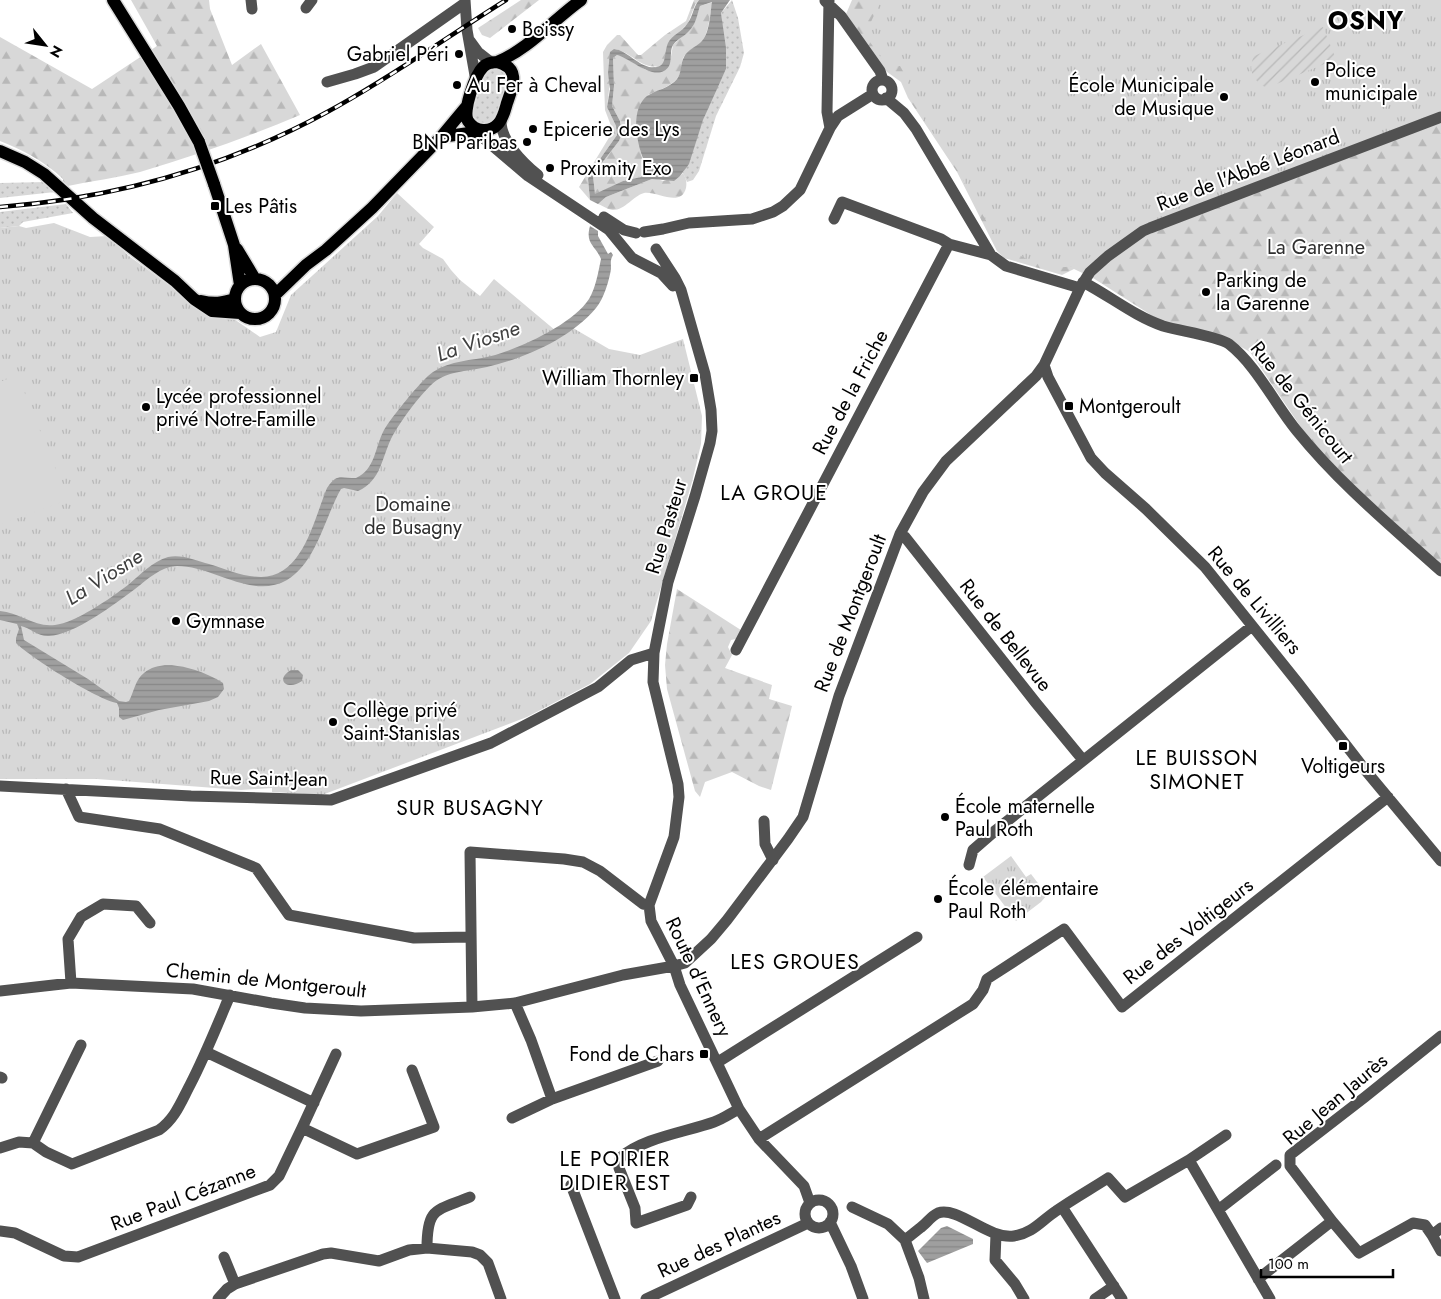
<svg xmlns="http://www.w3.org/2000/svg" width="1441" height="1299" font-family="Jost,sans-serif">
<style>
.grass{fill:url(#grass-dots)}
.forest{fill:url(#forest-firs)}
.park{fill:url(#park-tufts)}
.garden{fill:url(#garden-furrows)}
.pitch{fill:#d8d8d8}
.water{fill:url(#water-rules);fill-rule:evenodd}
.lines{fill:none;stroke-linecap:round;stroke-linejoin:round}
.major-casing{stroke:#dbdbdb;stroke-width:15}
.minor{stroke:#515151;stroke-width:11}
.major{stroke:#000;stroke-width:12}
.rail-casing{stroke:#000;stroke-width:4.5}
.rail{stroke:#fff;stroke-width:2.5;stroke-dasharray:8;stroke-linecap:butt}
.major-bridge-casing{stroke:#dbdbdb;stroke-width:15;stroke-linecap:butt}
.major-bridge{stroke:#000;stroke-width:12}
.poi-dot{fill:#000;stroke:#fff;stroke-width:2}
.labels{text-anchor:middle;stroke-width:4;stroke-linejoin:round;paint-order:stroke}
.poi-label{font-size:20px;fill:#000;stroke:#fff;text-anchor:start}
.street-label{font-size:20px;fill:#000;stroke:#fff}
.park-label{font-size:20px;fill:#2f2f2f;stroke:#fff}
.water-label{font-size:21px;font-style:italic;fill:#404040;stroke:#fff}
.neighbourhood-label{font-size:21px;letter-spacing:1px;fill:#000;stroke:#fff}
.district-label{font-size:25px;font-weight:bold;letter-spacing:1px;fill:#000;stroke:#fff}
</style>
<defs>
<pattern id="grass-dots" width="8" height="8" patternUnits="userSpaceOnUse" patternTransform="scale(1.25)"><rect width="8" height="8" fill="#d8d8d8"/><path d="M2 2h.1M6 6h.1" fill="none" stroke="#b8b8b8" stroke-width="1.8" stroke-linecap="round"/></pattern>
<pattern id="forest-firs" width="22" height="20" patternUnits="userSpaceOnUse" patternTransform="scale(1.25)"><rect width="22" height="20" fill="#d8d8d8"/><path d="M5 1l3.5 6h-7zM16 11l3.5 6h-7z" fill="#b8b8b8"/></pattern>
<pattern id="park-tufts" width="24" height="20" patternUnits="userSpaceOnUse" patternTransform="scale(1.25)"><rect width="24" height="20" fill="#d8d8d8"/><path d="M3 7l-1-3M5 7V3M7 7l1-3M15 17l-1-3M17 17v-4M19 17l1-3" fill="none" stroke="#b8b8b8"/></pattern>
<pattern id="garden-furrows" width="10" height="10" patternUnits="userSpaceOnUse" patternTransform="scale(1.25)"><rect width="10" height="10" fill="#d8d8d8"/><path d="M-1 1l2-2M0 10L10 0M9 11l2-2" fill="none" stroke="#b8b8b8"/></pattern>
<pattern id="water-rules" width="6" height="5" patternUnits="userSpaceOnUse" patternTransform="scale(1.25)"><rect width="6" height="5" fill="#9f9f9f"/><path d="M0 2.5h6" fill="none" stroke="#878787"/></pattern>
</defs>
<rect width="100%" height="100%" fill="#fff"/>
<path class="grass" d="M732,0L738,18L744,53L740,67L716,116L699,171L693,180L687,182L683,173L710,101L726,69L721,13Z
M491,70C516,66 505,91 500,103C498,108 497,117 492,121C484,128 474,121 472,112L485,75Z
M46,182L55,192L0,198V183Z
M66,204L73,213L23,222L19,226L0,228V212Z"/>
<path class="forest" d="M131,0H209L210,9L232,65L261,44L300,115C248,137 194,156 140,172C116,178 91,181 68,186L63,181V179C44,161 23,150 0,141V37L92,89L157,46Z
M521,0H539L490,38L482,35L478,28Z
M694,0H699L695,5L688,23L667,46L666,58L663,64C644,74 632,51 614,49L607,107L616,126L617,135L590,173L588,179L590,200L579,187L613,131L605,110L603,52L607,45L617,35H620L638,55H641L665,35L686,21Z
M852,0H1317L1441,59V564L1377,508L1311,442L1250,352L1222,336L1162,322L1093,278L1074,269L1062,275L1004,258L997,251L957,172L908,98L901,82L883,69L846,14Z
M713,2C709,15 710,28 703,40C698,47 687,50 683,58C681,63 682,69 680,74C675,85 659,90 648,95L637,131L642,158L647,168L641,177L623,181L595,195L593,176L598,168L619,141L622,129L620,121L612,106L614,86L613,58L617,55L622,56L646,70L670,62L673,45L693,26L700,6Z
M683,173C686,178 687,182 686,188C681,208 657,191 644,193C633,196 625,210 613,210C609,210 603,206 598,204L606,197L652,179H657L663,181L680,176Z
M677,589L744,632L740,638L731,640L728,647L732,655L725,668L772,685L769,699L792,706L771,790L759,786L732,772L705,782L700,797L695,791L667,689L665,665L667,644Z"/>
<path class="park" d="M881,0H1441V111L1145,225L1112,250L1105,248C1096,253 1087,260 1078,264C1053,275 1015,256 997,240L958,171L908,95V80L900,66H887L865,35Z
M397,193L434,227L419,244L423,248L443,259L451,270L460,280L480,296L494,279L562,336L573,328L609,349L640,355L683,339L702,416L701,444L692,482L651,621L629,653L590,684L527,717L322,795L272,792V788L241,790L97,779H0V228L19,226L26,228L54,223L90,237L108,236L129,256L170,286L196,309L215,317L234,319L260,337L276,332L291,295L378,216Z
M1011,856L1026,877L1031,874L1047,895L1041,902L1016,921L983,877Z"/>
<path class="garden" d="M1323,27L1336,59L1267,88C1254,82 1247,71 1254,56Z"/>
<path class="pitch" d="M12,377L19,379L65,492L61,502L0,525V382Z"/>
<path class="water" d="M699,0H730L721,13L726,48V69L703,120L689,164L680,176L674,181L652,179L606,197L598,204L590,200L588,179L590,173L617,135L616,126L607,107L610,89L608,73L610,52L614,49L619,50C629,54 638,64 649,67C669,70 663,54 668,43C672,35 682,32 687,24C693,17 693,7 699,0ZM712,2C710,14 710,33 701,42C696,47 687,50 684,57C680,64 682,73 677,79C670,88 656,90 647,96C628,111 638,150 647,168L641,177L623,181L595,194L593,176L598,168L619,141L622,133L620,121L612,106L614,86L613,58L617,55C629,57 657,85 669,66C672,60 670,53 672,47C675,40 685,36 689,31C696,24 697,15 700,6Z
M590,226L598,231V236L608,254L611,252L613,255C610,260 611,263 611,269C609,281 604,298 596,308C570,339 525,358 487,367C466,372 446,370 430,386C416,400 403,418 393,435C382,455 382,481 358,491L344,488L341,489C325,517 316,563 287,580C252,600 214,566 177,566C160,567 148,579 135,589C115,604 74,635 49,636C39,637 30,628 21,626L24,640L88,679L119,701L126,702L129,701C134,692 135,680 144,673C164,656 204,671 223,683L224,689L218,697L209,701L159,710L123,720L119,717V708L117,703C98,700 31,658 16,643V638L19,629L17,624L0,620V611C19,612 35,628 55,625C75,623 111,598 128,585C140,575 153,561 168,557C182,554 197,561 209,564C226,569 243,577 261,577C303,577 314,519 327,488C337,473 340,478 356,478C375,470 375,447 384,430C391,418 422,379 433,372C451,360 471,361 491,356C519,349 573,324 589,299C596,287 598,273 601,259C595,245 585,244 590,226Z
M291,670H298L303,675L302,681C288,691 274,680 291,670Z
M947,1226L973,1239V1244L927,1263L918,1251L941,1228Z"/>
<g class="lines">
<defs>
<path id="major" d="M113,0L179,106L199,142
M497,62C521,68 513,86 507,103C505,110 503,119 498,124C490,133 475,132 468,121C462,112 475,75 483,67C487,63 492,62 497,62Z
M497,62C529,49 553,20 581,0
M441,137L483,131
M0,151L25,162L44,174L93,218L175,281L194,299L212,311L240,313
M214,184L234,245L240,285
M237,249L255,279
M235 299a20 20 0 1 1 40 0a20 20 0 1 1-40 0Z
M275,295L306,265L326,250L372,208L441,137L466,107
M201,301C214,304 222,303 235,299"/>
</defs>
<use href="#major" class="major-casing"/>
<path class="minor" d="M251,0L252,9
M465,0L467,30L476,81
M829,0L827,112L830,128
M825,1L841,16L880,71L883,80
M306,8L312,0
M470,41L478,52L492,63
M872 90a10 10 0 1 1 20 0a10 10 0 1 1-20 0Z
M327,82L355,74L374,67L465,3
M886,98L904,113L916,129L991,255L1006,266L1080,288
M501,120C500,140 523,163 538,175
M473,127L481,136L528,176L609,230L632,258L661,273L673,286
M604,217L624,230L636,233
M834,219L842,202L941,239L949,244L991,255
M644,232L663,229L689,223L752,219L773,212L783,206L800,190L830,128L838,116L873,94
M656,249L675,278L681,290L705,374L711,410L712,431L710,443L695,496L668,582L654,653L653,682L678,784L679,797L674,837L649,905L651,921L674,966L680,985L739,1109L759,1139L804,1186L810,1203
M1083,282C1110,296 1134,316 1163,326C1179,331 1217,336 1229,344C1257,366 1274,403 1297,431C1339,483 1391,526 1441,571
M1044,365L1048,377L1091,458L1105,473L1146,509L1205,567L1298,683L1366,771L1441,861
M900,534L905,537L1036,703L1083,760
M736,650L949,244
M0,786L191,796L331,800L491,743L598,687L631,660L654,653
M66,789L79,817L160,829L256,868L289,915L414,938L470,937
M764,821L765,844L773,860
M969,865L973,850L996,830L1252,626
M71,983L68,939L81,917L103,904L136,906L150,923
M0,991L71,983L193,989L271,1003L305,1008L361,1011L472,1007L515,1003L623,975L674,966L685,963L711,939L727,920L788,839L803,817L839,696L900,534L923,492L946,461L1036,376L1044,365L1080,288L1090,272L1108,256L1143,231L1150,228L1441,117
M515,1003L531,1040L552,1099
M472,1007L470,852L564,859L583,862L600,871L643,904L649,905
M206,1052L314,1103
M718,1062L917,937
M0,1077L2,1078
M512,1118L552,1099L658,1061
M302,1128L357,1154L434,1127L412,1070
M759,1139L973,1004L983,990L987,979L1064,929L1122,1007L1388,797
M33,1143L46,1152L72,1164L159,1130C175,1119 181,1102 190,1085C205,1056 217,1026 230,995
M0,1148L19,1142L33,1143L81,1045
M1189,1160L1270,1299
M571,1185L615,1299
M691,1197L687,1205L636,1223L635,1208L619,1168L620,1158C642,1138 686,1132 714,1122C723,1119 731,1113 739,1109
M805 1214a14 14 0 1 1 28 0a14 14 0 1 1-28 0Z
M852,1207L888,1224L905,1240L919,1278L924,1299
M1062,1207L1122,1299
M1218,1210L1276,1165
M1332,1221L1359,1253L1413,1223L1425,1225L1432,1235
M830,1222L851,1266L863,1299
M1441,1228L1432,1235L1441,1251
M0,1231L15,1233L64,1256L78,1257L270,1185L279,1176L302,1128L336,1054
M996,1234L995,1260L1015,1284L1024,1299
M905,1240C910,1236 915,1232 920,1228C926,1224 931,1216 938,1213C958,1206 989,1240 1014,1236C1033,1233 1041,1221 1056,1211C1073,1199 1091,1189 1108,1178L1125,1197L1189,1160L1226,1135
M427,1248C427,1207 436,1211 470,1197
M224,1257L235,1284
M1258,1279L1332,1221L1290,1166V1155L1365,1097L1441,1036
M218,1299L227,1289L235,1284L323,1254L331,1253L379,1261L409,1250L427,1248L472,1252L480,1255L488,1263L501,1299
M646,1299L808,1223
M1095,1299L1114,1286"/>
<use href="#major" class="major"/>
<defs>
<path id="rail" d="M0,207C116,198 227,167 329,111C390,78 447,37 506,0"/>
</defs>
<use href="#rail" class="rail-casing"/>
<use href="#rail" class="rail"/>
<defs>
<path id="major-bridge" d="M199,142L214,184"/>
</defs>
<use href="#major-bridge" class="major-bridge-casing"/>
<use href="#major-bridge" class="major-bridge"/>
</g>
<g class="poi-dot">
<circle cx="512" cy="29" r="5"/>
<circle cx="459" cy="54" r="5"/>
<circle cx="1315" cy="82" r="5"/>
<circle cx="457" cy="85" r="5"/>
<circle cx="1224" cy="97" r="5"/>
<circle cx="533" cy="129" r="5"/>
<circle cx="527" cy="142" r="5"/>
<circle cx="550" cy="168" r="5"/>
<rect x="210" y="201" width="10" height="10" rx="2.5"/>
<circle cx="1206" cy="292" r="5"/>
<rect x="689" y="373" width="10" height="10" rx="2.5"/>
<rect x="1064" y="401" width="10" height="10" rx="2.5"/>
<circle cx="146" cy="407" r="5"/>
<circle cx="176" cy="621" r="5"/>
<circle cx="333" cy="722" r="5"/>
<rect x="1338" y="741" width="10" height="10" rx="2.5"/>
<circle cx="945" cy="817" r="5"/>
<circle cx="938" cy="899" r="5"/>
<rect x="699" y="1049" width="10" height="10" rx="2.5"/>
</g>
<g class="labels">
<g class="poi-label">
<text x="522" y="36">Boissy</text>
<text x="449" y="61" text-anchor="end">Gabriel Péri</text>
<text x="1325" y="77">Police<tspan x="1325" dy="23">municipale</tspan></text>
<text x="467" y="92">Au Fer à Cheval</text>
<text x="1214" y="92" text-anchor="end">École Municipale<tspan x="1214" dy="23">de Musique</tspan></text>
<text x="543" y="136">Epicerie des Lys</text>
<text x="517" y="149" text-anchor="end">BNP Paribas</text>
<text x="560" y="175">Proximity Exo</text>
<text x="225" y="213">Les Pâtis</text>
<text x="1216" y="287">Parking de<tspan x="1216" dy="23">la Garenne</tspan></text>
<text x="684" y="385" text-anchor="end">William Thornley</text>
<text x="156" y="403">Lycée professionnel<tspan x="156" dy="23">privé Notre-Famille</tspan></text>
<text x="1079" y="413">Montgeroult</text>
<text x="186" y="628">Gymnase</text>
<text x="343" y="717">Collège privé<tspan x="343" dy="23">Saint-Stanislas</tspan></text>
<text x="1343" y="773" text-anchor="middle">Voltigeurs</text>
<text x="955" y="813">École maternelle<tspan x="955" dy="23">Paul Roth</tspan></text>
<text x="948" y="895">École élémentaire<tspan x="948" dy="23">Paul Roth</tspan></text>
<text x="694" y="1061" text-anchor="end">Fond de Chars</text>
</g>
<g class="street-label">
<text transform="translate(1248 170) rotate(-21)" y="7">Rue de l'Abbé Léonard</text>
<text transform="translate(850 392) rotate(-62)" y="7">Rue de la Friche</text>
<text transform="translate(1302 402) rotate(51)" y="7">Rue de Génicourt</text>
<text transform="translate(666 526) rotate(-73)" y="7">Rue Pasteur</text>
<text transform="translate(1255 600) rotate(50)" y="7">Rue de Livilliers</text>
<text transform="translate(850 613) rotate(-69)" y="7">Rue de Montgeroult</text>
<text transform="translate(1006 635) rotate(52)" y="7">Rue de Bellevue</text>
<text transform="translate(269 778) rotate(1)" y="7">Rue Saint-Jean</text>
<text transform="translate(1188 931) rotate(-38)" y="7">Rue des Voltigeurs</text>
<text transform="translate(699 977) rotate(65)" y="7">Route d'Ennery</text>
<text transform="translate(266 980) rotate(6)" y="7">Chemin de Montgeroult</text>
<text transform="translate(1335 1099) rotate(-40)" y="7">Rue Jean Jaurès</text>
<text transform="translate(183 1197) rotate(-21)" y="7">Rue Paul Cézanne</text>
<text transform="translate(719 1244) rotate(-25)" y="7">Rue des Plantes</text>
</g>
<g class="park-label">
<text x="1316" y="254">La Garenne</text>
<text x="413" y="511">Domaine<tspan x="413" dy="23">de Busagny</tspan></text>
</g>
<g class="water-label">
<text transform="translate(478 341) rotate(-19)" y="7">La Viosne</text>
<text transform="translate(104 577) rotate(-32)" y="7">La Viosne</text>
</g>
<g class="neighbourhood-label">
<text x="774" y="500">LA GROUE</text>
<text x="1197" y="765">LE BUISSON<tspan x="1197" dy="24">SIMONET</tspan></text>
<text x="470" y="815">SUR BUSAGNY</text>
<text x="795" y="969">LES GROUES</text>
<text x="615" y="1166">LE POIRIER<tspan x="615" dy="24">DIDIER EST</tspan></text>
</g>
<g class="district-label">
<text x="1366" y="29">OSNY</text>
</g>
</g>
<g transform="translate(45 45) rotate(120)" stroke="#ffffff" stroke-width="4" paint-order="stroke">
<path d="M0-4L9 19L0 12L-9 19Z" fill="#000000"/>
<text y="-8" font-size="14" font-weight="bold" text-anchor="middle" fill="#000000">N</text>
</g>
<path d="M1261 1269v8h132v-8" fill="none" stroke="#000000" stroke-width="2.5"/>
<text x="1268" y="1269" font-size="15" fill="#000000" stroke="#ffffff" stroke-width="4" paint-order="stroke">100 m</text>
</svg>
